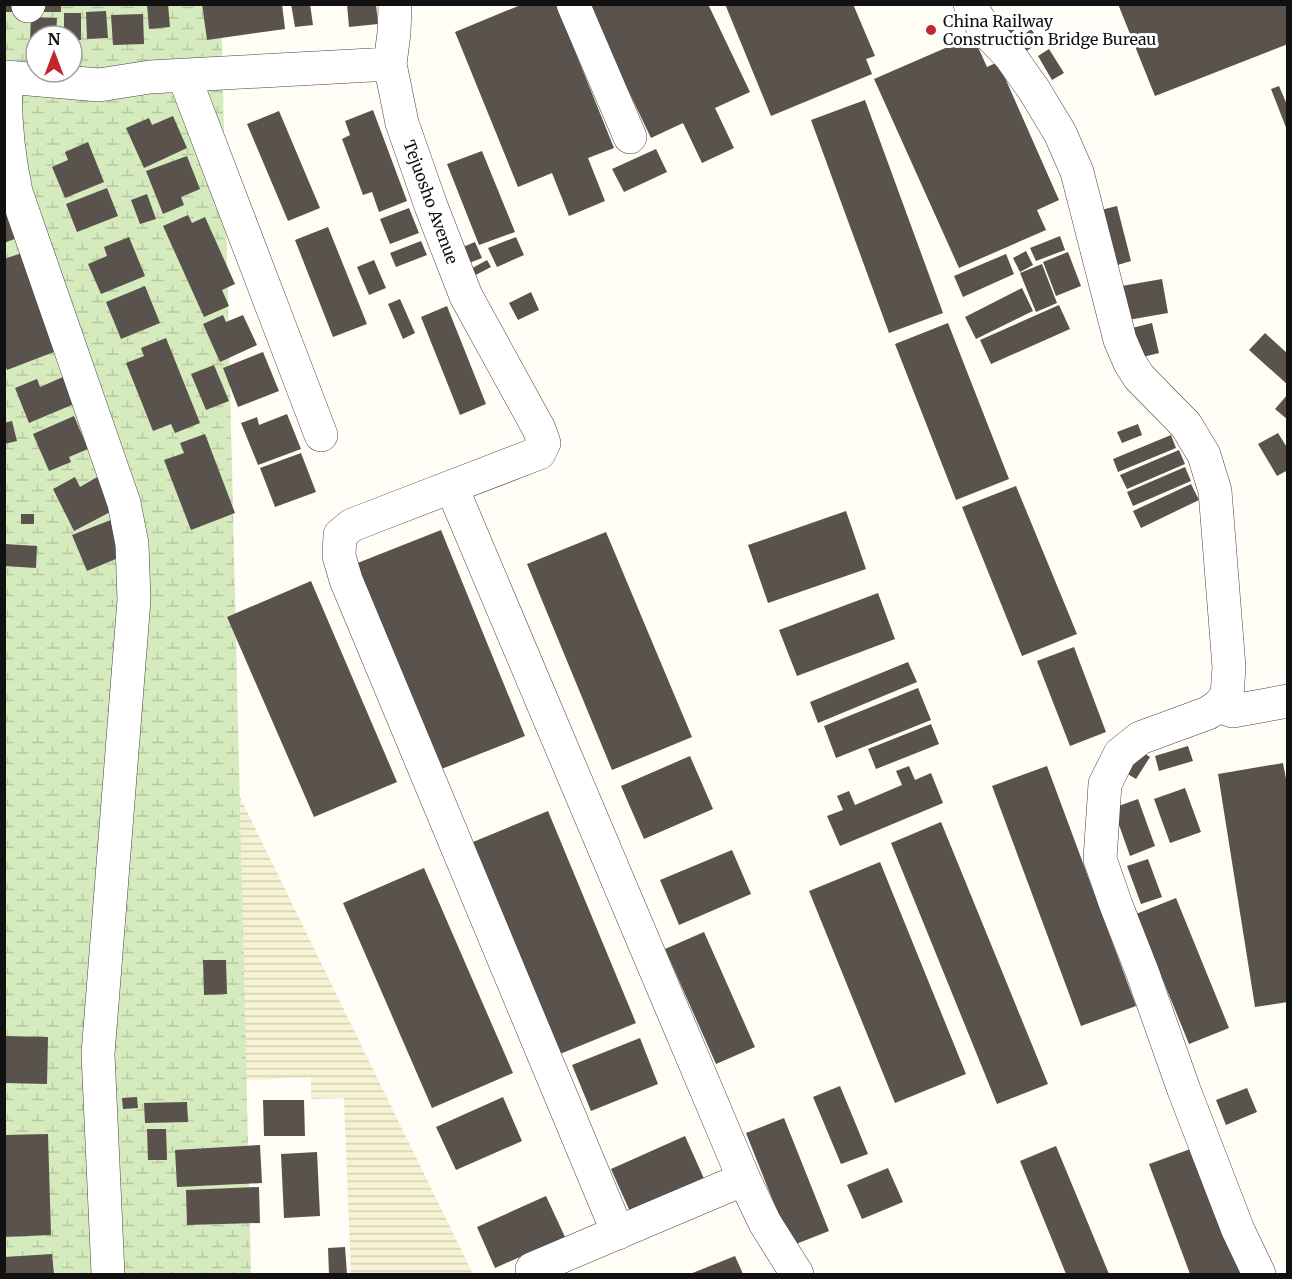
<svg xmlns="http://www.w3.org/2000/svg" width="1292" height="1279" font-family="Merriweather,serif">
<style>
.farmland{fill:url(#farmland-rules)}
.wetland{fill:url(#wetland-marsh);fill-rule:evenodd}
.building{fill:#5a524d}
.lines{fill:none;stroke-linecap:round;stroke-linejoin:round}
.minor-casing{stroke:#444;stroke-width:34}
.minor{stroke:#fff;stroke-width:33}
.poi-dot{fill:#c4262e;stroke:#fff;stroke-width:2}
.labels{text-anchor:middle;stroke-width:6;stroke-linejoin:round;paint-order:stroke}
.poi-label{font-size:16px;fill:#111;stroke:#fff;text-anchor:start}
.street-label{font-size:16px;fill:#111;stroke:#fff}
</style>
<defs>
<pattern id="farmland-rules" width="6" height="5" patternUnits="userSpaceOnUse" patternTransform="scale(1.5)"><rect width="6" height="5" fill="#f6f3d4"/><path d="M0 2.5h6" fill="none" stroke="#d2cfb5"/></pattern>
<pattern id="wetland-marsh" width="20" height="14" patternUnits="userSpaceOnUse" patternTransform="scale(1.5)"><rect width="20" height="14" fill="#d5ebbd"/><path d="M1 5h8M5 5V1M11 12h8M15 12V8" fill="none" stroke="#b6c8a1"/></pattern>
</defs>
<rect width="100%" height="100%" fill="#fffdf5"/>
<path class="farmland" d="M132,576L473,1274H351L344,1098L311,1099V1077L73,1090L4,605Z"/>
<path class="wetland" d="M5,5H221L251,1274H5ZM36,36H72V72H36Z"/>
<path class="building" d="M5,4H17V12H5Z
M37,4H61V12H37Z
M147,4H168L170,27L149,29Z
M202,4H282L285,29L207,40Z
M291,4H310L313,25L295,27Z
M347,4H376L378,24L349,27Z
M523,4H556L614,148L588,158L605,201L569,216L552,173L518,187L455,32Z
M587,4H708L750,92L715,108L734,148L702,163L683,123L651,138Z
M725,4H853L875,56L866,59L872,74L771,116Z
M1118,4H1288V44L1155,96Z
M106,11L108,38L87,39L86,12Z
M64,13H81V40H72V36H64Z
M143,14L144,44L113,45L111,15Z
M1015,15L1023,23L1010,34L1003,26Z
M31,17L57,18L56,36H36V40H30Z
M1031,29L1040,41L1024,53L1015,42Z
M973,36L987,67L998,62L1059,200L1037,210L1046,230L959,268L874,79Z
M1049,49L1064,73L1052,80L1038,56Z
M1279,86L1288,107L1287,130L1271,89Z
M865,100L943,313L889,333L811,120Z
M373,110L407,201L379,212L372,192L363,195L342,139L350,135L345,121Z
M279,111L320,208L288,221L247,124Z
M173,116L187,148L144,168L126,128L149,118L152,125Z
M88,142L104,182L65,198L52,167L68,160L65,152Z
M656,149L667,172L624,192L612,169Z
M482,151L515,232L479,245L447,164Z
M187,156L200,189L181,197L184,205L163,214L146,171Z
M107,188L118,216L77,232L66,204Z
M147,194L156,219L140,224L131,200Z
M4,206L17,238L4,243Z
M1117,206L1131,261L1111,267L1097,211Z
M409,208L419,233L390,244L380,219Z
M188,215L192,223L205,217L235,284L222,290L229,306L204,317L163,226Z
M328,227L367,324L333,337L295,240Z
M1060,236L1065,250L1036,261L1030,248Z
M129,237L145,276L101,294L88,264L107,256L104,247Z
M516,237L524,255L497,267L488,248Z
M421,241L427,255L396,267L390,253Z
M475,242L482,258L464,265L458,249Z
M1026,251L1033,265L1020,272L1013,258Z
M1068,252L1081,286L1056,296L1043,262Z
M22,253L59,350L7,370L4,363V259Z
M1006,254L1014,274L963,297L954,276Z
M374,260L386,288L369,295L357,267Z
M487,260L491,267L470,278L467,271Z
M1042,264L1057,303L1036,312L1020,273Z
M1162,279L1168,313L1128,320L1122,286Z
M145,286L160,323L121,339L106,302Z
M1022,288L1033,311L976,339L965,317Z
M531,292L539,310L518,320L509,303Z
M400,299L415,333L403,339L388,304Z
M1059,305L1070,329L991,364L980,340Z
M447,306L486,404L460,415L421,317Z
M223,315L226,322L243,315L257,345L220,362L203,324Z
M948,323L1009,479L956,500L895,344Z
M1152,323L1159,353L1139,358L1132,328Z
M1265,333L1288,354V385L1249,350Z
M166,338L200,423L175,433L171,424L153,431L126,363L144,356L141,348Z
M263,352L279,391L238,407L223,368Z
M214,365L229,401L206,410L191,374Z
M63,377L74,404L29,423L15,388L37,379L40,387Z
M1288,394V420L1275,409Z
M287,414L301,449L258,465L241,423L257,417L259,425Z
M74,416L88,449L69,457L71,462L49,471L33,434Z
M12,421L17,441L4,444V423Z
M1138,424L1142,435L1122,443L1117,432Z
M1278,433L1288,449V470L1277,476L1258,444Z
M205,434L235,513L191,530L164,460L184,453L180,443Z
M1171,435L1176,448L1118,472L1113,459Z
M1179,450L1185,464L1127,489L1120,475Z
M301,453L316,492L275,507L260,468Z
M1185,467L1191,481L1133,506L1127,492Z
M99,476L116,509L74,531L53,489L75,477L80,487Z
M1191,484L1199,500L1141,528L1133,511Z
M1016,486L1077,634L1022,656L962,507Z
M846,511L866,569L768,603L748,545Z
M21,514H34V524H21Z
M116,518L130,553L87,571L72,535Z
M441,530L525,736L439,770L355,564Z
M606,532L692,737L612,770L527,564Z
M5,544L37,546L36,568L4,566Z
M311,581L397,782L314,817L227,617Z
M878,593L895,639L797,676L779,630Z
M1074,647L1106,732L1070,746L1037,661Z
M908,662L917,682L818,723L810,702Z
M918,688L931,720L836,758L824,726Z
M931,724L939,744L876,769L868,749Z
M1188,746L1193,761L1159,771L1155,756Z
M1136,748L1150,757L1136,779L1121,770Z
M690,756L713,809L644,839L621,786Z
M1283,763L1288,789V1002L1255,1007L1218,774Z
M909,766L915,780L931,773L943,803L840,846L827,816L843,810L837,796L849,791L855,805L902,785L896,771Z
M1047,766L1136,1006L1081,1026L992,786Z
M1185,788L1201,832L1170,843L1154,799Z
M1138,799L1155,846L1130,856L1113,808Z
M548,811L636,1023L560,1054L473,842Z
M941,822L1048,1084L997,1104L891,843Z
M732,850L751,894L679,925L660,880Z
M1148,859L1162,897L1141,904L1127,866Z
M880,862L966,1074L895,1103L809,891Z
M424,868L513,1073L432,1108L343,903Z
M1176,898L1229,1028L1189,1044L1136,914Z
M704,932L755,1047L716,1064L665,949Z
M203,960H226L227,994L204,995Z
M4,1036L48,1037L47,1084L4,1083Z
M640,1038L658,1084L591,1111L572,1065Z
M840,1086L868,1154L841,1164L813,1097Z
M1247,1088L1257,1112L1226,1125L1216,1100Z
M137,1097L138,1108L123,1109L122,1098Z
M503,1097L522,1141L456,1170L436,1127Z
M263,1100H304L305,1136H264Z
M187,1102L188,1122L145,1123L144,1103Z
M784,1118L829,1231L791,1246L746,1133Z
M147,1129H166L167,1160H148Z
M48,1134L51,1235L4,1237V1135Z
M685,1136L706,1183L632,1216L611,1169Z
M260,1145L262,1183L177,1187L175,1150Z
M1056,1146L1109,1274H1066L1020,1161Z
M1196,1147L1244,1274H1190L1149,1164Z
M317,1152L320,1216L284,1218L281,1154Z
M888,1168L903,1202L862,1219L847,1185Z
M259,1187L260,1223L187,1225L186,1190Z
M546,1196L565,1237L495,1268L477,1227Z
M345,1247L347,1274H329L328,1248Z
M52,1254L54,1274H4V1257Z
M735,1256L743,1274H690Z"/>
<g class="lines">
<defs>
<path id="minor" d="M395,4L394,33L390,64L402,123L431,206L466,296L539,429L544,443L539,453L352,525L340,535L339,556L346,580L618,1233
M573,4L630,137
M970,4L984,29L1010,56L1034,90L1060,133L1077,172L1120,340L1130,363L1139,377L1186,425L1204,455L1215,491L1229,667L1227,696L1218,706L1208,713L1140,738L1120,754L1105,784L1100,859L1116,905L1143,974L1184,1090L1238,1230L1259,1274
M28,6L29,4
M184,76L321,435
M452,488L744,1179L765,1223L797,1274
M1218,706L1233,711L1288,701
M532,1269L744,1179
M108,1274L98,1054L134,600L132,544L124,503L16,192C8,154 4,117 6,77L99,85L150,77L390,64"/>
</defs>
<use href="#minor" class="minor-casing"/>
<use href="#minor" class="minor"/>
</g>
<circle class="poi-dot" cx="931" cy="30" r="6"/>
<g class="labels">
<g class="poi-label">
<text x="943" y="27">China Railway<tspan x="943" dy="18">Construction Bridge Bureau</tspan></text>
</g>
<g class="street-label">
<text transform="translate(431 202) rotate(70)" y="6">Tejuosho Avenue</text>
</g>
</g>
<rect width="1292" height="1279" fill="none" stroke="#111111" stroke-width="12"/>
<g transform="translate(54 54)"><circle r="28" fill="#ffffff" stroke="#a0a0a0" stroke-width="1.5"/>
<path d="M0-4.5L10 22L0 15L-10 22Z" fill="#c4262e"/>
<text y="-9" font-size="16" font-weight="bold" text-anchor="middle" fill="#111111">N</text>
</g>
</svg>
